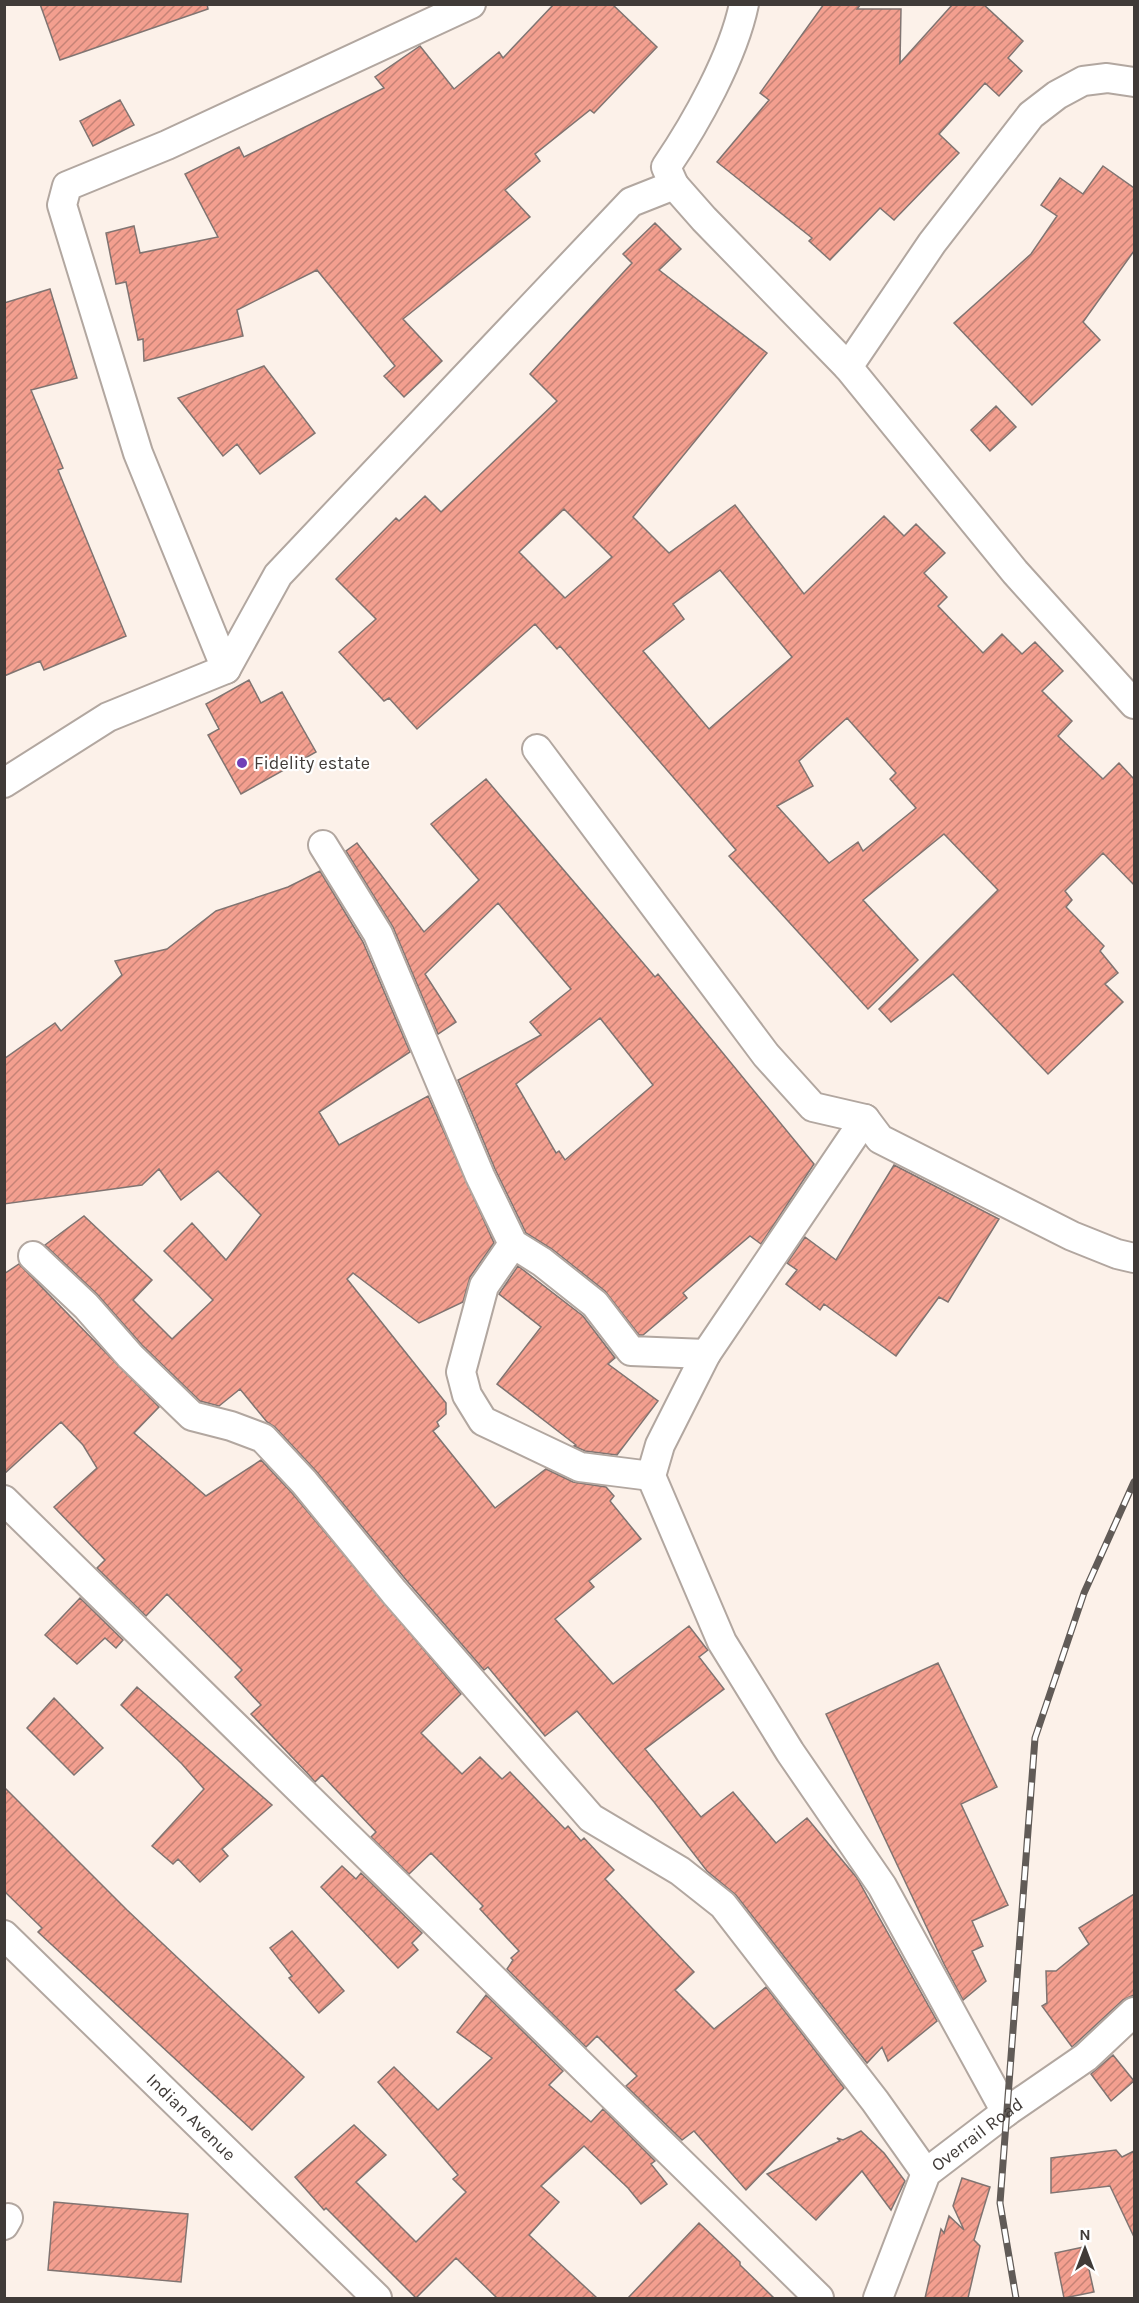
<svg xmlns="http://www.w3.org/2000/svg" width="1139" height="2303" font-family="Karla,sans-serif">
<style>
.building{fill:url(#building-hatch);stroke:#807471;stroke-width:1.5;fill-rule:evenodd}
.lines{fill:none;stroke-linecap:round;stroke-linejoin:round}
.minor-casing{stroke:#b2a7a0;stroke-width:32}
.minor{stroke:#fff;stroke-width:28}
.rail-casing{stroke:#615b57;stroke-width:7}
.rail{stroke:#fff;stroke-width:4.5;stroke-dasharray:14;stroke-linecap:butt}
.poi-dot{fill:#6f3fb7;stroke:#fff;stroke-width:2}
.labels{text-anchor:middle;stroke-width:4.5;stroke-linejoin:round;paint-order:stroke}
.poi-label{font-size:18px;fill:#403b38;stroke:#fff;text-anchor:start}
.street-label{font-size:18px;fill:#403b38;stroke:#fff}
</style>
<defs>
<pattern id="building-hatch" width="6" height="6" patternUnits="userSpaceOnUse" patternTransform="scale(1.5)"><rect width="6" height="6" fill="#f39f8f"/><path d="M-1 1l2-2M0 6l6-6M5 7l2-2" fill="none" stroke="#c68376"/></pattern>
</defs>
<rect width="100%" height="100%" fill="#fcf1e9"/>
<path class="building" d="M40,4H207L208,9L60,60Z
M554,4H612L657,47L594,113L590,110L535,154L540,161L505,190L530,217L403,319L442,361L404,397L384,376L395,366L317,270L237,310L243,336L144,361L143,339L138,340L126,282L116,284L106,233L134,226L140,253L218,237L185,174L239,147L244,157L384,88L375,77L420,46L454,89L499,52L503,58Z
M824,4H861L857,9H901L900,63L953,4H983L1023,41L1008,58L1022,71L999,96L985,83L939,134L959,153L894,220L880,208L830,260L809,241L812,238L717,162L769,100L760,93Z
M120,100L134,125L93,146L80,121Z
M1103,166L1134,188V251L1083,322L1100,340L1032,405L954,323L1031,254L1057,216L1041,205L1060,178L1083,194Z
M655,223L681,249L659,270L767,353L633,517L669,553L735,505L804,594L884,516L904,536L916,524L945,553L924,573L947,597L938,606L983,653L1002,634L1022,654L1035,642L1063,671L1042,691L1072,721L1058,736L1103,779L1119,763L1134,779V885L1103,853L1065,891L1072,900L1066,907L1104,946L1100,951L1118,973L1105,984L1123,1002L1048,1074L953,974L891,1022L879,1009L998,890L944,834L863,900L918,960L868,1009L729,856L736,850L560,646L557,649L535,624L417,729L389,698L384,701L339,652L376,619L336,579L396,518L399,521L425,496L441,512L557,401L530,374L632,263L623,254ZM564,509L612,557L565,598L519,552ZM720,570L792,657L709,729L643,651L684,619L673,604ZM847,718L896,773L890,779L916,808L863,851L858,842L829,863L777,806L813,786L799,761Z
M50,289L77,378L31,390L63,468L58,470L126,636L44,670L40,661L4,676V303Z
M264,366L315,433L260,474L237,444L223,456L178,398Z
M996,406L1016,427L990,451L971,430Z
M249,680L261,703L282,692L316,752L241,794L208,735L219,729L206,704Z
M486,779L655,977L658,974L814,1164L761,1244L750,1236L683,1293L687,1298L643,1335H639L605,1291L552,1249L526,1233L495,1169L458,1080L541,1035L530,1022L571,989L498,903L425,974L456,1022L438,1034L393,927L346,851L357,843L424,932L479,880L431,824ZM600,1018L653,1085L565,1160L559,1151L556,1153L516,1084Z
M320,871L363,942L410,1052L319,1112L339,1145L428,1096L494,1243L470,1277L463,1302L419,1323L353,1273L347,1279L446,1403V1414L437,1422L439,1426L433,1431L495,1508L546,1469L573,1482L606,1487L614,1496L610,1501L641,1539L589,1581L594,1587L555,1619L613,1684L689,1626L706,1648L708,1650L699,1657L724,1689L645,1749L701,1817L733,1792L776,1843L807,1818L857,1878L937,2021L888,2061L882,2047L867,2063L736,1895L707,1871L654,1802L577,1711L545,1736L488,1667L484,1670L407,1581L316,1471L275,1427L267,1422L240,1389L219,1406L200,1401L142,1345L97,1294L45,1245L84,1216L152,1280L133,1300L172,1339L213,1300L164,1251L192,1223L226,1260L261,1215L218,1171L181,1200L159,1169L142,1185L4,1204V1059L55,1023L61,1031L122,975L115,961L167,949L216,911L288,887Z
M894,1165L999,1219L948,1302L939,1297L896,1356L824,1304L820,1310L786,1284L797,1270L787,1263L805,1237L836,1260Z
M19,1264L159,1407L134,1433L206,1496L261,1460L292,1493L461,1694L421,1733L462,1774L480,1757L502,1779L510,1772L565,1829L568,1826L581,1841L584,1838L614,1870L605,1879L694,1972L675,1990L714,2029L766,1987L844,2088L746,2190L694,2131L682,2140L626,2086L637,2076L597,2036L586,2047L507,1969L513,1960L511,1958L519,1951L480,1909L483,1906L431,1853L409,1874L371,1837L376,1832L322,1775L315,1782L309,1775L251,1714L261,1705L235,1677L242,1670L167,1594L146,1616L97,1568L105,1560L54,1507L97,1468L83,1445L61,1422L4,1474V1274Z
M518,1266L583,1316L615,1358L608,1364L658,1401L617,1455L585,1451L574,1446L576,1445L497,1384L541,1327L499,1294Z
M80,1598L123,1640L116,1648L105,1638L77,1664L45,1635Z
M938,1663L997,1787L961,1804L1008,1905L972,1921L983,1946L972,1951L986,1981L963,2000L944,1964L826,1714Z
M137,1687L272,1805L222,1849L228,1856L200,1882L178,1859L173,1864L152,1846L204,1789L182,1764L121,1705Z
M54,1698L103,1748L74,1775L27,1728Z
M4,1787L127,1910L304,2077L252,2130L38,1932L42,1928L4,1891Z
M342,1866L356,1879L361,1873L422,1933L412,1943L418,1950L398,1968L321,1887Z
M1134,1894V1995L1123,2000L1072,2047L1042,2006L1047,2003L1046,1971H1056L1089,1944L1079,1928Z
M292,1931L344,1991L319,2013L289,1978L292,1976L270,1948Z
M486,1995L563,2071L549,2085L591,2122L603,2109L655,2161L651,2164L667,2184L641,2204L628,2188L584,2146L541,2186L559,2202L529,2235L597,2298H497L456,2258L416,2298L326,2208L324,2210L295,2177L354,2125L386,2155L356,2182L416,2242L466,2192L453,2179L458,2175L378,2082L394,2067L438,2110L492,2058L457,2032Z
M1113,2055L1134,2081L1111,2101L1091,2074Z
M861,2131L884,2153L905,2181L891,2210L862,2171L816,2220L767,2174L840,2141L837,2138L843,2140Z
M1116,2150L1122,2157L1134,2151V2237L1110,2186L1051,2193V2158Z
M962,2178L990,2187L974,2240L980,2246L968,2298H925L941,2229L944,2233L949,2216L964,2230L953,2206Z
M54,2202L188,2214L181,2282L48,2270Z
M699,2223L740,2262V2265L774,2298H628Z
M1084,2247L1094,2292L1064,2298L1055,2253Z"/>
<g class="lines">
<defs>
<g id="minor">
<path d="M674,185L666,167C696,123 733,57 744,4"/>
<path d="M848,367L932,243L1031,115L1057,95L1083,81L1107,78L1134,82"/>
<path d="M226,669L138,453L62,205L67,186L167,145L471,4"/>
<path d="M537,749L766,1055L813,1107L865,1119L880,1139L1072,1236L1117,1254L1134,1258"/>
<path d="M4,783L108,717L226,669L278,575L631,202L674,185L704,219L848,367L1015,572L1134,704"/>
<path d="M323,845L378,934L480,1176L513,1244L542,1262L595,1304L631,1351L706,1354"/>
<path d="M865,1119L706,1354L660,1445L651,1476L722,1642L790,1752L882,1886L1006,2112"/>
<path d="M513,1244L484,1286L461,1372L467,1395L483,1421L580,1467L651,1476"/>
<path d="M33,1256L86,1306L130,1356L192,1416L231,1426L263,1438L304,1482L394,1592L591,1818L680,1871L723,1905L875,2101L926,2173"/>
<path d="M4,1500L819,2298"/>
<path id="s1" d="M4,1935L377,2298"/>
<path d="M4,2225L8,2218"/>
<path id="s2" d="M878,2298L926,2173L1006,2112L1086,2057L1134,2012"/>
</g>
</defs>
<use href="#minor" class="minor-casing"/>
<use href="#minor" class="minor"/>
<defs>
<path id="rail" d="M1016,2298L1000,2203L1035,1738L1084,1593L1134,1482"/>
</defs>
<use href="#rail" class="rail-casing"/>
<use href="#rail" class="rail"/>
</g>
<circle class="poi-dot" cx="242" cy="763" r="6"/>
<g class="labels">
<g class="poi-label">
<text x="254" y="769">Fidelity estate</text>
</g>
<g class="street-label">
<text dy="6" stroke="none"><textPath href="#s1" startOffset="261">Indian Avenue</textPath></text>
<text dy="6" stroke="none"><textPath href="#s2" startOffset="198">Overrail Road</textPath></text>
</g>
</g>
<rect width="1139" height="2303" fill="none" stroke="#403b38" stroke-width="12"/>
<g transform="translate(1085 2249)" stroke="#ffffff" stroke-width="4.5" paint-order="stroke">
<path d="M0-4.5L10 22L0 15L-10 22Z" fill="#403b38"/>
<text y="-9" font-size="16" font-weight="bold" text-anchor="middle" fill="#403b38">N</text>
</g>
</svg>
